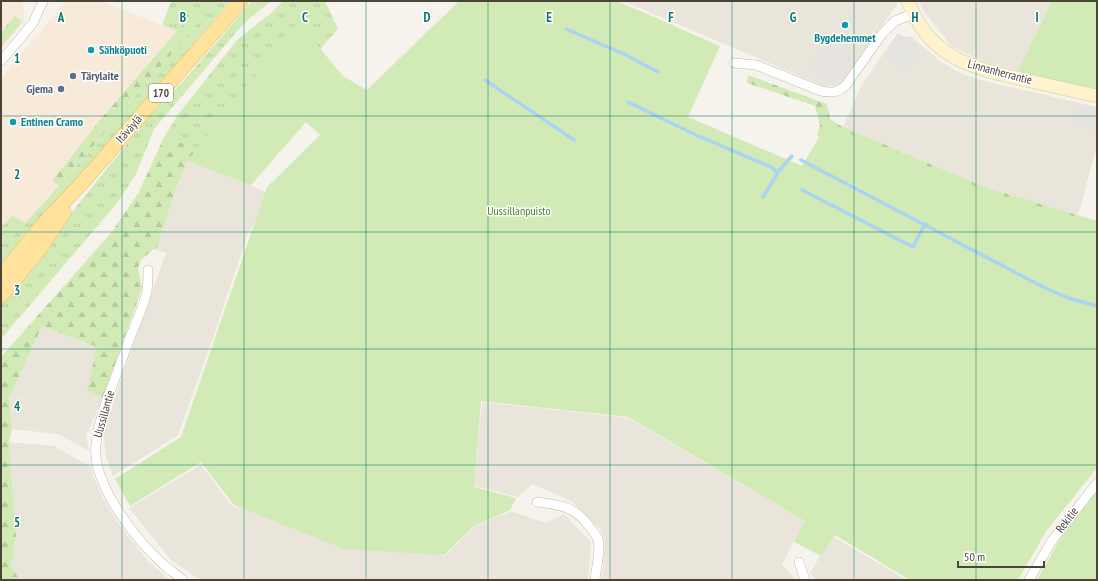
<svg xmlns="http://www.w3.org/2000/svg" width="1098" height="581" font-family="'PT Sans Narrow',sans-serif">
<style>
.residential{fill:#eae5da}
.commercial{fill:#f7ead8}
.grass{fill:url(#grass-tufts)}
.forest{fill:url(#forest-firs)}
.green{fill:#d2eab5}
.parking{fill:#e5e3e0}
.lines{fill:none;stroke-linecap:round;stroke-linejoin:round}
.stream{stroke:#a9d4f2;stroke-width:3.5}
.street-casing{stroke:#c2bbae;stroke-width:10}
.secondary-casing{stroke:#d6c79b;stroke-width:14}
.primary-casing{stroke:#e6c16a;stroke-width:15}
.street{stroke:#fff;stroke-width:9}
.secondary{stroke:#fff3cd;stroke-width:13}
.primary{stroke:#ffe39c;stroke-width:14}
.grid{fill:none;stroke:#0f766e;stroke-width:1;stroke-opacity:0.55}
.culture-dot{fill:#0f9aa8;stroke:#fff;stroke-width:1.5}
.service-dot{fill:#5c6f8a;stroke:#fff;stroke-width:1.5}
.labels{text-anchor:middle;stroke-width:3;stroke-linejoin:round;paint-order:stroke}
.shield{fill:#fff;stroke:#817c74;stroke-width:1}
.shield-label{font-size:11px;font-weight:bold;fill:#4b4439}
.culture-label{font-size:12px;font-weight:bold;fill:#0d838f;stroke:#fff;text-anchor:start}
.street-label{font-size:12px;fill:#4b4439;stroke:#fff}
.service-label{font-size:12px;font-weight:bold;fill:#4e5e75;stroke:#fff;text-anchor:start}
.park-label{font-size:12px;fill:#4a7f2a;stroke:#fff}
.grid-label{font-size:13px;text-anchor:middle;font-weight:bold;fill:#0f766e;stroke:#fff;stroke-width:3;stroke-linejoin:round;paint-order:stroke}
</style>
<defs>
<pattern id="grass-tufts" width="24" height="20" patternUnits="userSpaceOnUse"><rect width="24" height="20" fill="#d2eab5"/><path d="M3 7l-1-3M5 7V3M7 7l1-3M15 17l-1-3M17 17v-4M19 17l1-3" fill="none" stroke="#b6ca9c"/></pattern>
<pattern id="forest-firs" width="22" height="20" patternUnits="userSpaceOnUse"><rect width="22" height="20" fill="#d2eab5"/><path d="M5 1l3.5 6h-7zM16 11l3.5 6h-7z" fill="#b6ca9c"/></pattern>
</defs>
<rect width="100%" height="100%" fill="#f6f3ec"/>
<path class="residential" d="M623,1H896L897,5L840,84L826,87Z
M919,1H1052L1018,71L984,62L951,46L923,10Z
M896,36L912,37L940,61L958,72L980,80L1097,107V145L1078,216L987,188L843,127L862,84Z
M187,161L251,185L266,193L259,217L248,233L214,335L178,435L113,476L106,457L104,439V428L166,253L156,250L174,194Z
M42,326L97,347L87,391L103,397L86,436L89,451L58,434L12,429L9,398Z
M482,402L628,418L805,521L782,564L796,580H602L605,539L600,529L571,501L532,484L518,497L474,486Z
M9,442L54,446L91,467L94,478L102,496L115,518L126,534L148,561L170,580H20L11,567L16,536Z
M201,465L232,506L445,556L475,526L511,511L546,523L564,514L591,542L588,580H200L170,559L129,508Z
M832,536L907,580H816L810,573Z"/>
<path class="commercial" d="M1,1H23L24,22L1,49Z
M67,1H100L177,31L99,121L52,180L59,186L25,223L1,227V78Z"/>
<path class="grass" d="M171,1H230L66,194L1,266V227L13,216L25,223L59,186L196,25L186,23L177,31L162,25Z
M252,1H271L244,23L154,129L136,174L118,202L1,339V300L143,124L186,78Z
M283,1H325L338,29L307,64L251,185L178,142L164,137L179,113L237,40L271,13Z
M15,16L22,22L1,47V32Z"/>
<path class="forest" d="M186,23L196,25L59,186L52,181L99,121L177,31Z
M748,75L827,104L830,119L843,127L987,188L1097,221V257L1069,248L817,136L820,125L815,106L747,83Z
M164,137L190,146L226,163L224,174L187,161L174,194L156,250L154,249L142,259L138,267L142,288L103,397L87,391L97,347L42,326L9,398L12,429L9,442L16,536L11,567L20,580H1V357L111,233L139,192Z"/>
<path class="green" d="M459,1H617L720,46L688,117L802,166L827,124L987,191L1097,223V468L1047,530L1018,580H910L835,535L821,556L794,542L805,521L628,417L481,401L474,487L516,498L510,510L474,526L444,555L344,549L234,505L201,462L130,506L115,479L181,437L267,187L320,135L306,122L251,185L187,161L298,22L343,76L367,90Z
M1052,1H1097V90L1018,71Z
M1097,488V580H1037L1064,532Z"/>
<path class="parking" d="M898,33L921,49L906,72L887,59L892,53L887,49Z
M829,42L852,58L834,84L811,68Z
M1076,104L1097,109V131L1071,125Z"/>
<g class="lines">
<path class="stream" d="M566,29L626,55L658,72
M485,80L574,140
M628,102L696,135L771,167L778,172
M801,160L1043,287L1068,298L1097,306
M802,190L913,247L925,224
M763,197L778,172L792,156"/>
<defs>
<path id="street" d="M1,61L33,23L43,1
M734,63L756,65L821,91C831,93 838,93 846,85L882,34L895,21L913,14
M148,270C148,277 148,284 147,291C143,309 134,326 128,343C117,376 100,409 96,444C91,483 136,540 164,565C170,570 177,575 183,580
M537,502C560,505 574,506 589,526C592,530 596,535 598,539C601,551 596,568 595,580
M799,562L805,580
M1029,580L1051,542L1097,483"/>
<path id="secondary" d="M908,1C929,58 972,68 1025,80C1049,85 1073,91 1097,96"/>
<path id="primary" d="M1,276L43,224L81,184L241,1
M1,296L42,246L64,212"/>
</defs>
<use href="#street" class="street-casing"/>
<use href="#secondary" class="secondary-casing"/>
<use href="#primary" class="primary-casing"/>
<use href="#street" class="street"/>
<use href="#secondary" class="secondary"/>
<use href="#primary" class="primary"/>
</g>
<path class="grid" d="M122,1V580M244,1V580M366,1V580M488,1V580M610,1V580M732,1V580M854,1V580M976,1V580M1,116H1097M1,232H1097M1,349H1097M1,465H1097"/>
<g class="culture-dot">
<circle cx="845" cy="25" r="4"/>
<circle cx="91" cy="50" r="4"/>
<circle cx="13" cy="122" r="4"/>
</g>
<g class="service-dot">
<circle cx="73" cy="76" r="4"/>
<circle cx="61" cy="89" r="4"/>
</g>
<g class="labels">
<rect class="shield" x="149" y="84" width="24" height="18" rx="3"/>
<g class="shield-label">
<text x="161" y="97">170</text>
</g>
<g class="culture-label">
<text x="845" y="42" text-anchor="middle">Bygdehemmet</text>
<text x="99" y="54">Sähköpuoti</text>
<text x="21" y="126">Entinen Cramo</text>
</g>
<g class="street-label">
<text transform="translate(1000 72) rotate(15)" y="4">Linnanherrantie</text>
<text transform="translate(129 129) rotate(-49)" y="4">Itäväylä</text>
<text transform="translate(104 414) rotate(-74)" y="4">Uussillantie</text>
<text transform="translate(1067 520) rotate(-53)" y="4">Rekitie</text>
</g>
<g class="service-label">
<text x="81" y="80">Tärylaite</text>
<text x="53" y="93" text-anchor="end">Gjema</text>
</g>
<g class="park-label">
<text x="519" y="215">Uussillanpuisto</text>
</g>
</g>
<g class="grid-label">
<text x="61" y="22">A</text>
<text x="183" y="22">B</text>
<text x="305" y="22">C</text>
<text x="427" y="22">D</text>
<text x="549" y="22">E</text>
<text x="671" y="22">F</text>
<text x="793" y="22">G</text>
<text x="915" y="22">H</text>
<text x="1037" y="22">I</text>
<text x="17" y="63">1</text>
<text x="17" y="179">2</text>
<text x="17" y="295">3</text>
<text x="17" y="411">4</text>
<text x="17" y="527">5</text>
</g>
<rect width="1098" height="581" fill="none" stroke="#4b4439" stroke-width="4"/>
<path d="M958 561v6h86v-6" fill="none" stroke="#4b4439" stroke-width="2"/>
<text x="964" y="561" font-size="12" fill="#4b4439" stroke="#ffffff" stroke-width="3" paint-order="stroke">50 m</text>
</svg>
